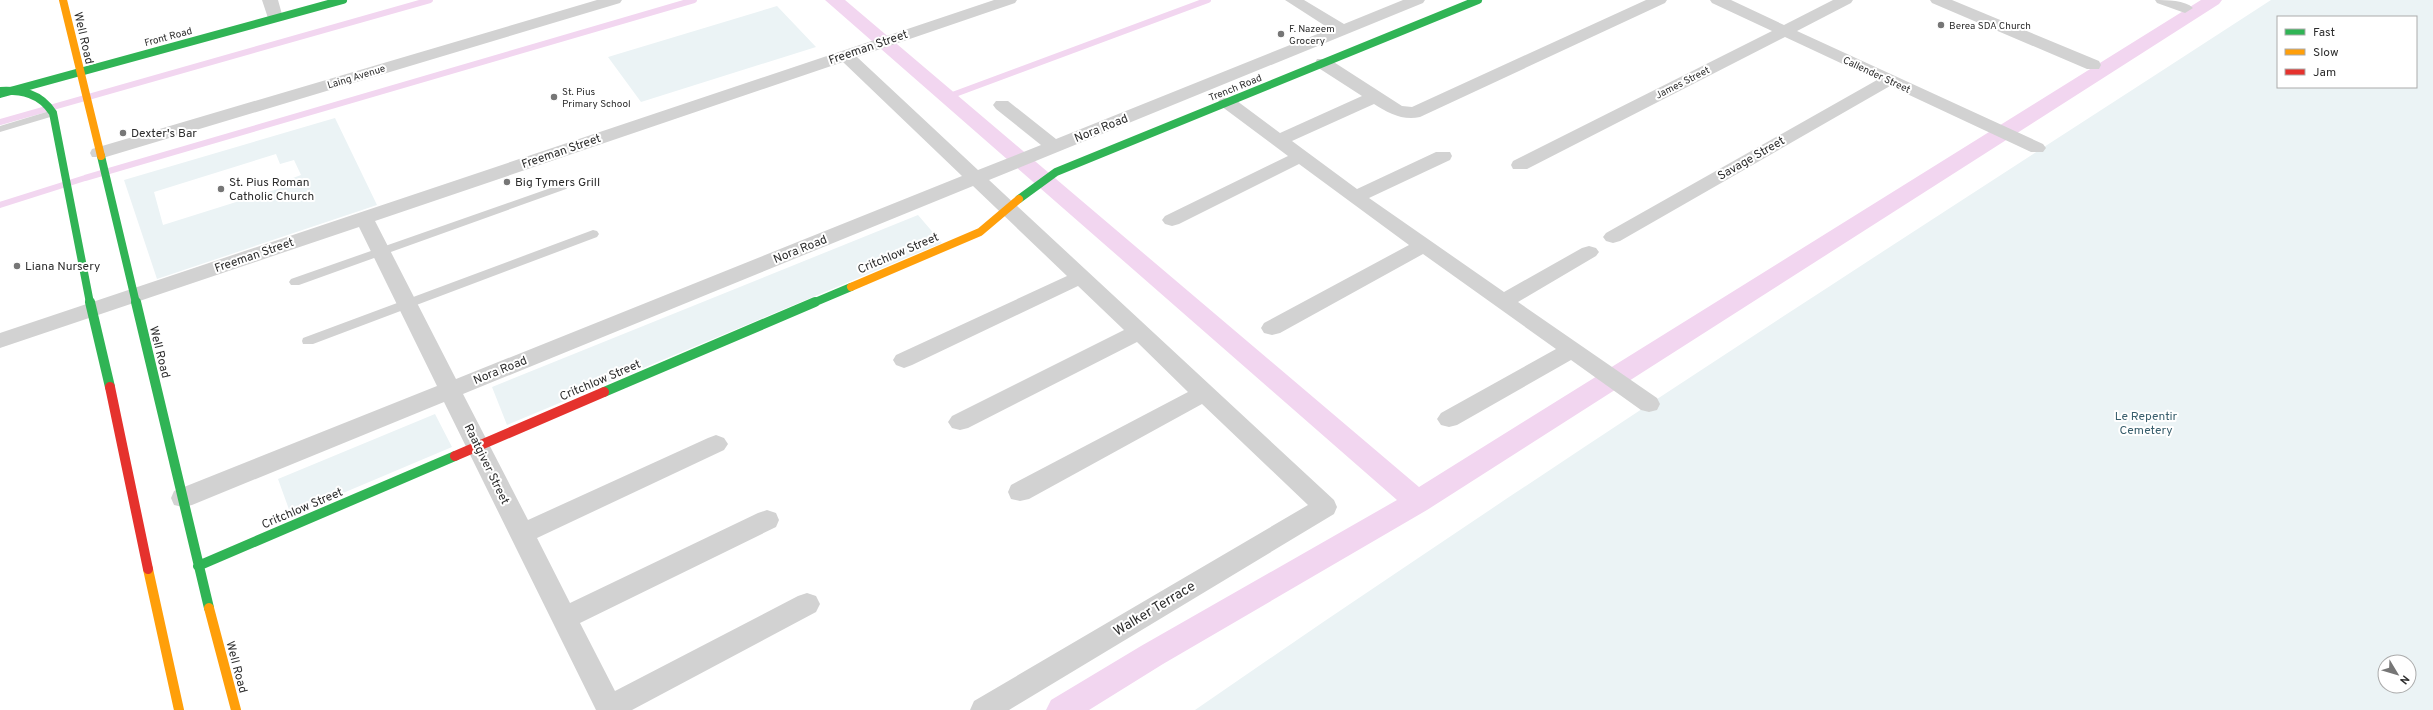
<svg xmlns="http://www.w3.org/2000/svg" width="2433" height="710" font-family="Overpass,sans-serif">
<style>
.green{fill:#ebf3f5;fill-rule:evenodd}
.lines{fill:none;stroke-linecap:round;stroke-linejoin:round}
.stream{stroke:#f2d6f0;stroke-width:6}
.canal{fill:#f2d6f0;fill-rule:evenodd}
.lane{fill:#d2d2d2;fill-rule:evenodd}
.street{fill:#d2d2d2;fill-rule:evenodd}
.fast-far1{stroke:#30b455;stroke-width:8}
.fast{stroke:#30b455;stroke-width:10}
.slow-far1{stroke:#ff9f0a;stroke-width:8}
.slow{stroke:#ff9f0a;stroke-width:10}
.jam{stroke:#e5322d;stroke-width:10}
.poi-dot{fill:#767676;stroke:#fff;stroke-width:1.5}
.labels{text-anchor:middle;stroke-width:4;stroke-linejoin:round;paint-order:stroke}
.far-poi-label{font-size:10px;fill:#2d2d2d;stroke:#fff;text-anchor:start}
.far-street-label{font-size:10px;fill:#2d2d2d;stroke:#fff}
.street-label{font-size:12px;fill:#2d2d2d;stroke:#fff}
.poi-label{font-size:12px;fill:#2d2d2d;stroke:#fff;text-anchor:start}
.park-label{font-size:12px;fill:#385e6c;stroke:#fff}
.near-street-label{font-size:14px;fill:#2d2d2d;stroke:#fff}
</style>
<rect width="100%" height="100%" fill="#fff"/>
<path class="green" d="M2271,0H2433V710H1195C1548,466 1910,234 2271,0ZM2278,17H2416V87H2278ZM2385,662H2409V686H2385Z
M777,6L816,47L641,102L608,57Z
M335,118L377,205L157,279L124,180ZM276,154L280,164L294,160L301,175L285,181L287,186L163,225L154,192Z
M918,215L942,243L507,425L492,387Z
M435,414L452,447L291,515L278,479Z"/>
<g class="lines">
<path class="stream" d="M947,97L1208,0
M0,122L430,0
M0,205L85,178L694,0"/>
<path class="canal" d="M825,0H845L1419,487L2201,0H2222L2219,4L1427,510L1163,664L1089,710H1046L1051,700L1141,646L1397,500Z"/>
<path class="lane" d="M53,110L57,111V115L0,132V126Z
M562,184L568,187L566,189L299,285H291L289,282L291,279Z
M593,230L597,231L599,234L597,237L313,344H303L302,341L303,338Z"/>
<path class="street" d="M262,0H278L283,18L281,21H269Z
M597,0H622L620,3L106,157H92L90,153L92,149Z
M994,0H1017L1015,3L857,57L978,170L1041,145L996,109L993,105L996,101H1008L1056,139L1330,29L1285,0H1304L1344,24L1403,0H1425L1423,3L989,180L1334,500L1337,507L1334,514L1009,710H970L974,701L1308,505L1202,404L1029,499L1020,501L1011,499L1008,492L1011,485L1188,392L1137,342L968,428L960,430L952,428L948,422L952,416L1124,330L1078,286L912,365L904,368L896,365L893,360L896,355L1067,276L973,186L463,394L528,520L708,438L716,435L724,438L728,444L724,450L537,538L570,603L758,513L767,510L776,513L779,520L776,527L580,623L615,691L798,596L807,593L816,596L820,604L816,612L632,710H596L444,402L192,505L183,507L174,505L171,498L174,491L437,386L359,227L0,348V333ZM843,62L962,176L456,379L375,221Z
M1646,0H1667L1665,3L1420,117C1403,121 1388,113 1374,104L1292,141L1357,189L1436,152H1450L1452,156L1450,160L1369,198L1504,292L1582,248L1589,246L1596,248L1599,252L1596,256L1518,302L1657,398L1660,404L1657,410L1649,412L1641,410L1571,360L1457,425L1449,427L1441,425L1437,419L1441,413L1556,349L1423,254L1280,333L1272,335L1264,333L1261,328L1264,323L1409,245L1299,164L1179,224L1172,226L1165,224L1162,220L1165,216L1288,156L1221,106L1218,102L1221,98H1233L1280,133L1362,96L1317,67L1315,63L1317,59H1329L1402,106L1412,107Z
M1710,0H1731L1784,25L1833,0H1853L1851,3L1797,31L2043,144L2046,148L2043,152H2031L1890,86L1620,241L1613,243L1606,241L1603,237L1606,233L1877,80L1785,37L1527,169H1513L1511,165L1513,161L1772,31L1712,3Z
M1930,0H1952L2099,61L2101,65L2099,69H2087L1932,3Z
M2155,0C2167,0 2185,0 2193,8L2185,13L2157,3Z"/>
<path class="fast-far1" d="M0,91C22,90 40,93 53,113L90,303
M0,94L343,0
M101,156L136,303
M1019,199L1056,172L1478,0
M813,303L851,287"/>
<path class="fast" d="M90,302L110,387
M136,302L209,608
M604,392L815,302
M198,566L455,456"/>
<path class="slow-far1" d="M63,0L101,156
M851,287L980,232L1019,199"/>
<path class="slow" d="M148,569L179,710
M209,608L236,710"/>
<path class="jam" d="M110,387L148,569
M455,456L604,392"/>
</g>
<g class="poi-dot">
<circle cx="1941" cy="25" r="4"/>
<circle cx="1281" cy="34" r="4"/>
<circle cx="554" cy="97" r="4"/>
<circle cx="123" cy="133" r="4"/>
<circle cx="507" cy="182" r="4"/>
<circle cx="221" cy="189" r="4"/>
<circle cx="17" cy="266" r="4"/>
</g>
<g class="labels">
<g class="far-poi-label">
<text x="1949" y="29">Berea SDA Church</text>
<text x="1289" y="32">F. Nazeem<tspan x="1289" dy="12">Grocery</tspan></text>
<text x="562" y="95">St. Pius<tspan x="562" dy="12">Primary School</tspan></text>
</g>
<g class="far-street-label">
<text transform="translate(168 36) rotate(-15)" y="4">Front Road</text>
<text transform="translate(1877 74) rotate(25)" y="4">Callender Street</text>
<text transform="translate(356 76) rotate(-17)" y="4">Laing Avenue</text>
<text transform="translate(1682 82) rotate(-27)" y="4">James Street</text>
<text transform="translate(1235 87) rotate(-22)" y="4">Trench Road</text>
</g>
<g class="street-label">
<text transform="translate(84 38) rotate(77)" y="4">Well Road</text>
<text transform="translate(868 47) rotate(-19)" y="4">Freeman Street</text>
<text transform="translate(1101 128) rotate(-22)" y="4">Nora Road</text>
<text transform="translate(561 151) rotate(-19)" y="4">Freeman Street</text>
<text transform="translate(1751 158) rotate(-30)" y="4">Savage Street</text>
<text transform="translate(800 249) rotate(-22)" y="4">Nora Road</text>
<text transform="translate(898 253) rotate(-23)" y="4">Critchlow Street</text>
<text transform="translate(254 255) rotate(-19)" y="4">Freeman Street</text>
<text transform="translate(160 352) rotate(76)" y="4">Well Road</text>
<text transform="translate(500 370) rotate(-22)" y="4">Nora Road</text>
<text transform="translate(600 380) rotate(-23)" y="4">Critchlow Street</text>
<text transform="translate(487 464) rotate(64)" y="4">Raatgiver Street</text>
<text transform="translate(302 508) rotate(-23)" y="4">Critchlow Street</text>
<text transform="translate(237 667) rotate(75)" y="4">Well Road</text>
</g>
<g class="poi-label">
<text x="131" y="137">Dexter's Bar</text>
<text x="229" y="186">St. Pius Roman<tspan x="229" dy="14">Catholic Church</tspan></text>
<text x="515" y="186">Big Tymers Grill</text>
<text x="25" y="270">Liana Nursery</text>
</g>
<g class="park-label">
<text x="2146" y="420">Le Repentir<tspan x="2146" dy="14">Cemetery</tspan></text>
</g>
<g class="near-street-label">
<text transform="translate(1154 608) rotate(-31)" y="5">Walker Terrace</text>
</g>
</g>
<rect x="2277" y="16" width="140" height="72" fill="#ffffff" stroke="#ababab"/>
<rect x="2285" y="29" width="20" height="6" fill="#30b455" stroke="#ababab"/>
<text x="2313" y="36" font-size="12" fill="#2d2d2d">Fast</text>
<rect x="2285" y="49" width="20" height="6" fill="#ff9f0a" stroke="#ababab"/>
<text x="2313" y="56" font-size="12" fill="#2d2d2d">Slow</text>
<rect x="2285" y="69" width="20" height="6" fill="#e5322d" stroke="#ababab"/>
<text x="2313" y="76" font-size="12" fill="#2d2d2d">Jam</text>
<g transform="translate(2397 674) rotate(128)"><circle r="19" fill="#ffffff" stroke="#ababab"/>
<path d="M0-3L7 15L0 10L-7 15Z" fill="#767676"/>
<text y="-6" font-size="11" font-weight="bold" text-anchor="middle" fill="#2d2d2d">N</text>
</g>
</svg>
